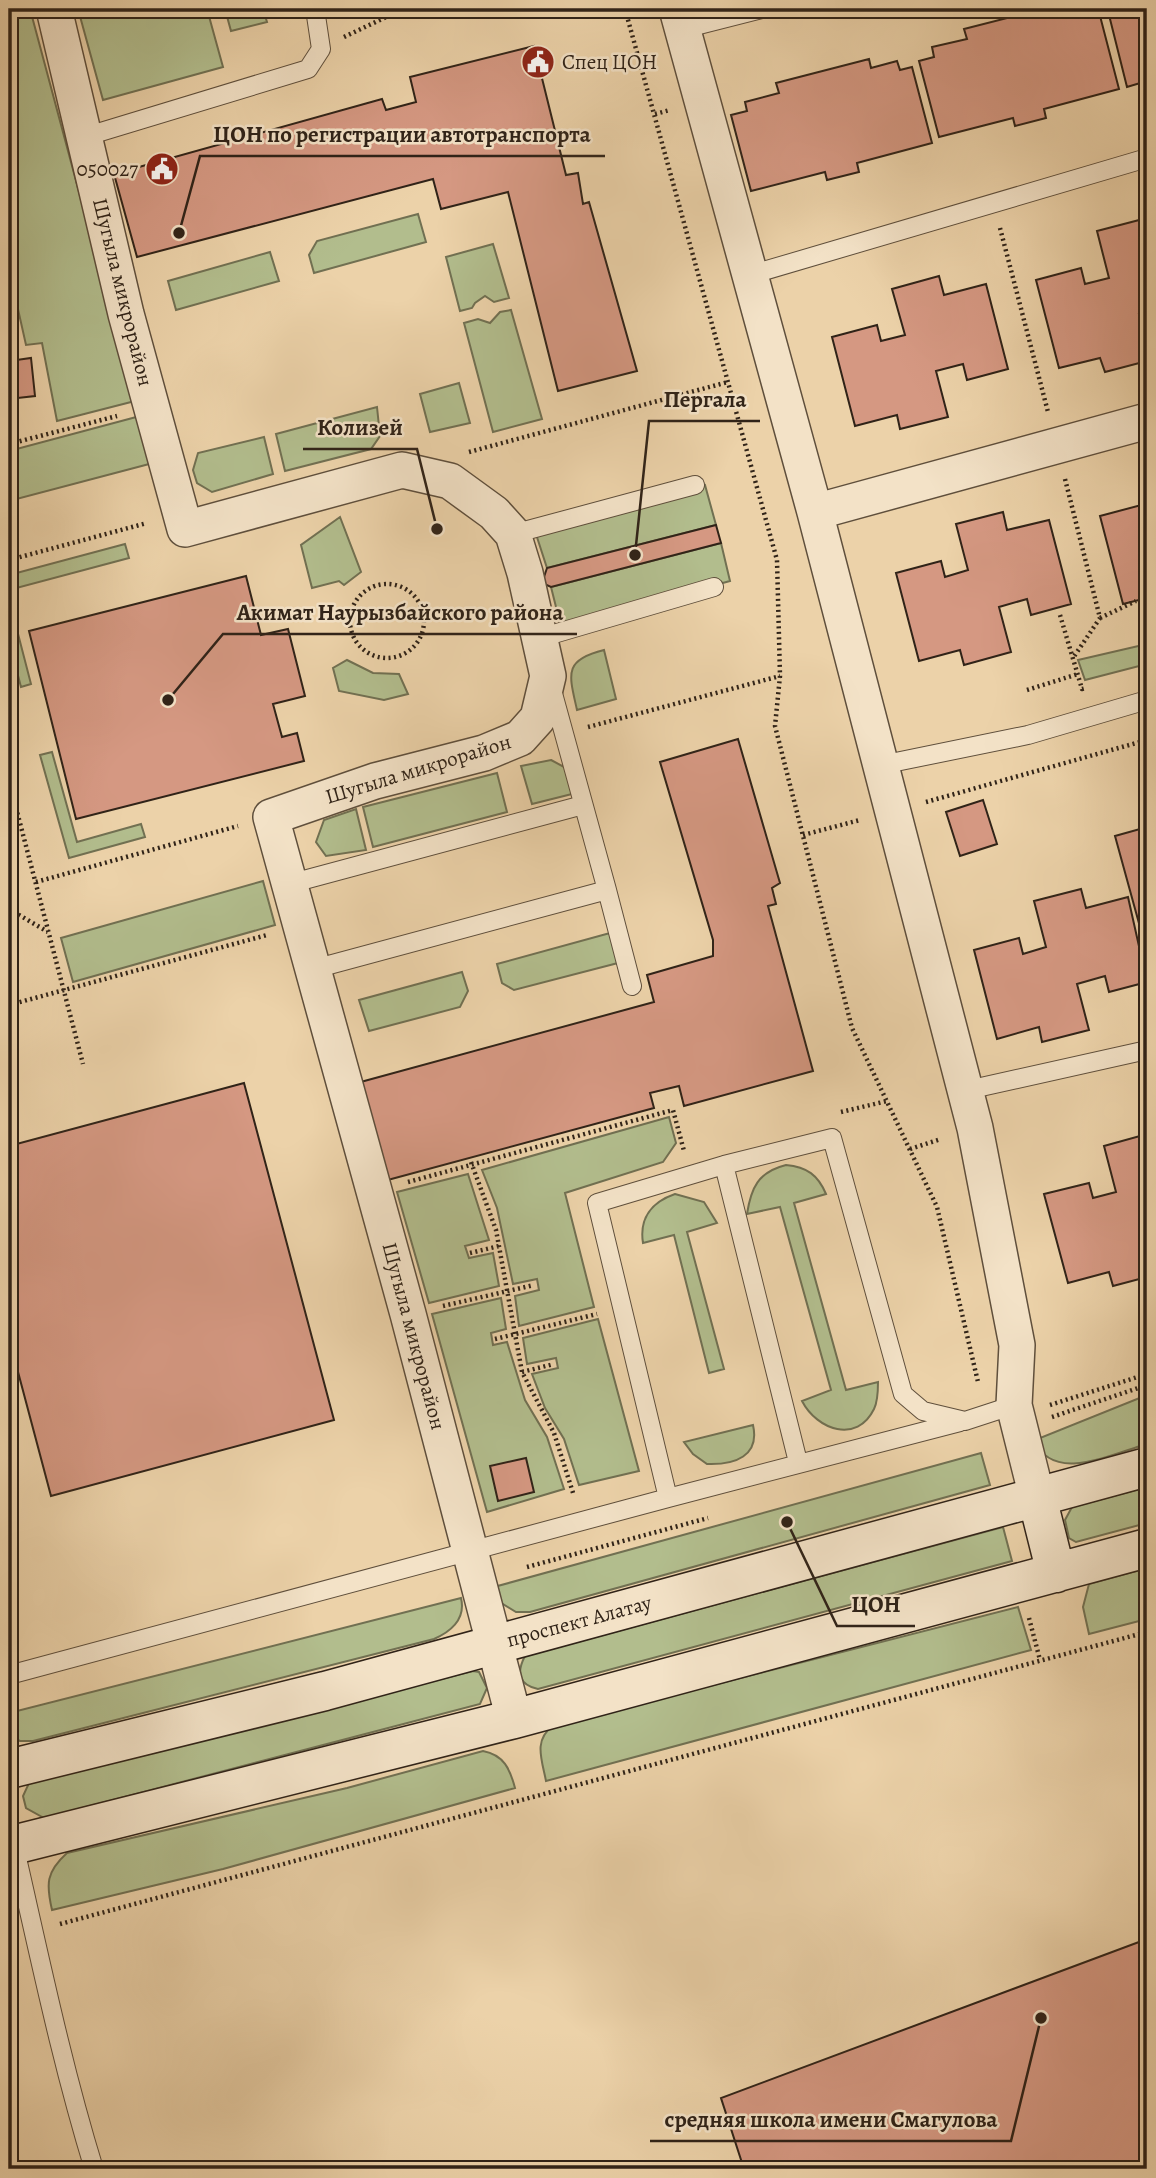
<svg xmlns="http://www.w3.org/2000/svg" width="1156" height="2178" font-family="Alegreya,serif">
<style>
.green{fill:#b2bd8d;stroke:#717052;stroke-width:2}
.building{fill:#d59882;stroke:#302318;stroke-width:2}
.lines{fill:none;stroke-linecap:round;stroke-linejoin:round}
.lane-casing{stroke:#5f4f3c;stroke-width:20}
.street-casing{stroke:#5f4f3c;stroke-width:38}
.secondary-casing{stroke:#302318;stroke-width:41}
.path{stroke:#302318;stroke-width:4.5;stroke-dasharray:2 3.5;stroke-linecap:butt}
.lane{stroke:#f3e2c7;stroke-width:18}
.street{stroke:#f3e2c7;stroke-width:35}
.secondary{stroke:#f3e2c7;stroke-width:38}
.labels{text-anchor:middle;stroke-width:5;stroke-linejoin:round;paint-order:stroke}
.poi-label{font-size:21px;fill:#302318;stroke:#f3e2c7;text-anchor:start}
.street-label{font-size:21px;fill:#302318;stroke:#f3e2c7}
.leader{fill:none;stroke:#302318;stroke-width:2.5}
.callout-dot{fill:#302318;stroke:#f3e2c7;stroke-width:2.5}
.callout-label{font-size:23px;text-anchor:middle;font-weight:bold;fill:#302318;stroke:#f3e2c7;stroke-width:5;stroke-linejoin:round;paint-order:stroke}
</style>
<rect width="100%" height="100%" fill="#ecd2a9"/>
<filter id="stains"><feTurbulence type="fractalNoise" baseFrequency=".00286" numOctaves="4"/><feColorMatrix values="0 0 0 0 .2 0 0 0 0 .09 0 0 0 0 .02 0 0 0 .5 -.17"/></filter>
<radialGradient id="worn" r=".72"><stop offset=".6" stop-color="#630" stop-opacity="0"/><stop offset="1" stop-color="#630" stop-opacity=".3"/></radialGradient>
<path class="green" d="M9,9H30L135,401L57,421L42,343L26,345L9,269Z
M78,9H207L223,67L103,100Z
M225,9H263L267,22L231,31Z
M418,214L426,242L314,273L309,255L317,241Z
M493,244L509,298L494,302L485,296L475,303L472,308L460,311L446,257Z
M270,252L279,281L176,310L168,281Z
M511,310L542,419L493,432L464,323L478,319L490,323L500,312Z
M459,383L470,423L430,432L420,394Z
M377,407L380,436L371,449L285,471L276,434Z
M140,416L153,463L9,501V451Z
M264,437L273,474L212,492L197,483L193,470L198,453Z
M705,485L716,525L547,568L535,531Z
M340,517L361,572L344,585L339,581L312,588L301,545Z
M721,543L730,581L561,627L551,587Z
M125,544L129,558L9,590V575Z
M9,599L31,684L21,687L9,641Z
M1147,644V664L1085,680L1078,660Z
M604,650L616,699L577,710C569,674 563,660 604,650Z
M347,660L373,673L399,674L408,694L384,700L339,691L333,668Z
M52,752L77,842L141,824L145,837L69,858L40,755Z
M551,760L566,768L572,794L532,804L521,766Z
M497,773L507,812L373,847L363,807Z
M356,809L366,850L326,856L316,842L324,820Z
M263,881L275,925L73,982L61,938Z
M610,933L618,963L514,990L502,983L497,964Z
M462,972L468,991L460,1007L369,1031L359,1000Z
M669,1117L676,1143L663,1162L565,1193L594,1307L519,1326L515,1296L539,1290L537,1279L513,1284L497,1208L482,1170Z
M786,1165C807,1167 818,1175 826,1194L794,1203L846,1390L878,1382C878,1391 878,1401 874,1409C857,1444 817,1430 802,1401L831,1390L780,1207L747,1214C751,1188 758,1172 786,1165Z
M468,1174L489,1240L465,1246L469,1258L493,1253L499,1286L429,1303L397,1192Z
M675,1194L704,1202L717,1223L687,1232L724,1369L709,1373L674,1235L643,1243C639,1218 652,1202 675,1194Z
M501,1298L506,1329L491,1333L493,1345L507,1342L525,1400L547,1437L564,1489L487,1512L432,1314Z
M598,1319L639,1471L579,1485L564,1439L545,1408L532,1374L558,1368L556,1358L527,1364L523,1338Z
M1147,1395V1444C1114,1453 1052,1485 1035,1440Z
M753,1425C760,1456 735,1465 707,1464L693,1454L684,1442Z
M981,1453L990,1485L530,1612H516L498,1601L494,1587Z
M1147,1487V1523L1076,1542L1069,1538L1065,1520L1072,1507Z
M1003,1527L1012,1561L538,1689C519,1685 516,1673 525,1656Z
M1147,1568V1619L1089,1634L1083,1607L1089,1584Z
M461,1598C466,1619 452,1631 434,1639L33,1741H20L9,1736V1713Z
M1018,1607L1031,1650L546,1781C542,1760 533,1740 553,1726Z
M473,1671L479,1672L487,1688L480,1704L44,1818L26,1808L23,1796L29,1783Z
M483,1751C504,1755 510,1769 515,1788L223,1869L52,1910C46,1884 46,1872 67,1853L347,1788Z"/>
<path class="building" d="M1043,9H1058L1059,14L1085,9L1087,16L1099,12L1119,89L1044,109L1046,118L1015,126L1013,118L939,137L919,61L934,57L932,47L967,39L964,29Z
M1115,9H1147V81L1127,87L1108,11Z
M534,46L566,175L578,173L583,204L589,202L637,371L558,391L508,192L441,209L433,179L137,257L114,174L382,99L386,110L416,102L410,77Z
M869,59L871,68L897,61L900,70L912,67L932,143L857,163L859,172L827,180L825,172L751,191L731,115L747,111L745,102L779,93L776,83Z
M1143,219L1147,234V312L1139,314L1147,343V361L1105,372L1100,358L1059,368L1036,280L1081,268L1085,284L1109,278L1097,231Z
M939,276L944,295L986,284L1008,369L967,380L963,364L936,371L948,417L900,429L897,415L855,426L832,337L877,325L881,341L905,335L892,289Z
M31,358L35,396L9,399V361Z
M1145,504L1147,598L1123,604L1100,516Z
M1003,512L1007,530L1049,520L1071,604L1031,615L1027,599L999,607L1011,652L964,665L960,650L919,661L896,573L941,561L945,577L968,570L956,524Z
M716,525L721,543L551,587L542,583L547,568Z
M246,576L261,635L288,629L305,696L273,704L282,737L297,733L304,761L76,819L29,631Z
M738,739L780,883L772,888L776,904L768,906L813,1071L684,1106L679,1086L650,1093L654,1108L384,1181L357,1083L654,1002L647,975L713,956V940L660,762Z
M983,800L997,844L960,856L946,812Z
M1147,827V925L1140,927L1115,836Z
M1081,889L1086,908L1128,897L1147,982L1109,992L1105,976L1077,984L1089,1030L1042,1042L1039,1027L997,1039L974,950L1019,938L1023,954L1046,947L1034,901Z
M244,1083L334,1420L51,1496L9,1338V1146Z
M1147,1134V1277L1113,1286L1109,1272L1068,1283L1044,1194L1089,1183L1093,1198L1116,1192L1104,1146Z
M526,1458L534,1492L498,1501L490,1466Z
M1147,1939V2169H744L721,2098Z"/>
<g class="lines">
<defs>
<path id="lane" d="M683,29L762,9
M84,137L308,69L321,49L315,9
M750,275L1147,158
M513,534L695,485
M540,638L714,587
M881,765L1028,735L1147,700
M289,884L583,805
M607,890L632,986
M314,969L607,890L552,690
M963,1091L1147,1050
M724,1165L798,1462
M668,1498L960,1422
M9,1675L668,1498L597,1203L724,1165L832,1138L903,1394L923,1411L965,1421L1014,1405
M9,1823C36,1939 59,2055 94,2169"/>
<path id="street" d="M54,9L126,314L185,529L402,470L450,481L494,513L513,534L525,573L548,676L538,718L520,738L484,753L375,781L271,817L408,1314L514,1719
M677,9L815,512L975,1128L1017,1345L1014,1405L1037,1497
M815,512L1147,421"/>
<path id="secondary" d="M1037,1497L1056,1573
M9,1769L325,1691L1147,1467
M9,1846L514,1719L1147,1548"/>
</defs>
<use href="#lane" class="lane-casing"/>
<use href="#street" class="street-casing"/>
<use href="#secondary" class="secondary-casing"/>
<path class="path" d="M625,9L777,560L780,676L775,726L852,1028L937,1207L978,1382
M344,37L403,9
M655,114L670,110
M1000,228L1048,412
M9,444L117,416
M469,452L728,382
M1065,479L1100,618L1073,658
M9,560L147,523
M350 621a37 37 0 1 1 74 0a37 37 0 1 1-74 0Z
M1060,615L1082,689L1086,688
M1100,618L1136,601
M1027,690L1078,674
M588,727L780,676
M9,781L83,1064
M926,802L1147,740
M803,835L860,820
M36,882L238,826
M9,909L48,932
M9,1005L267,935
M841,1112L887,1101
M910,1149L941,1139
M471,1162L496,1230L522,1372L554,1433L574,1496
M408,1182L673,1110L684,1151
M470,1253L499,1246
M443,1306L534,1285
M495,1339L597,1314
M522,1372L554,1364
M1050,1405L1147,1374
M1052,1417L1147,1385
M527,1567L708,1518
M1029,1618L1040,1660
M9,1706L19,1703
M60,1924L1147,1632"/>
<use href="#lane" class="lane"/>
<use href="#street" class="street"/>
<use href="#secondary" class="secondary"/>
</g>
<defs>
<symbol id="civic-disc" viewBox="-11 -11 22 22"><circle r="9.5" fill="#8f2418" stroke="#f3e2c7"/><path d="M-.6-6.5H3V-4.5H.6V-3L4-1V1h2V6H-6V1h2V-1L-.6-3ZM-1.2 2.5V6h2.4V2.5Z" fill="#fff"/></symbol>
</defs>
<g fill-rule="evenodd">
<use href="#civic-disc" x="519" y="43" width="38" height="38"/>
<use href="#civic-disc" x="143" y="150" width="38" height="38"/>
</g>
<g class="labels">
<g class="poi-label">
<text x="562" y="69">Спец ЦОН</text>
<text x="138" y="176" text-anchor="end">050027</text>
</g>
<g class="street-label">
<text transform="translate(123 292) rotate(76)" y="7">Шугыла микрорайон</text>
<text transform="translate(418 769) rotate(-17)" y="7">Шугыла микрорайон</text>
<text transform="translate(414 1336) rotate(75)" y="7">Шугыла микрорайон</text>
<text transform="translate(579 1621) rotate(-15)" y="7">проспект Алатау</text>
</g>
</g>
<path class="leader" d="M179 233L200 156H605M635 555L649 421H760M437 529L417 449H303M168 700L223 634H577M787 1522L837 1626H915M1041 2018L1011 2141H650"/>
<g class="callout-dot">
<circle cx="179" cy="233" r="7"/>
<circle cx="635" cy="555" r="7"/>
<circle cx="437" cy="529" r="7"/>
<circle cx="168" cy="700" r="7"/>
<circle cx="787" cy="1522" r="7"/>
<circle cx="1041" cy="2018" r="7"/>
</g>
<g class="callout-label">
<text x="402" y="142">ЦОН по регистрации автотранспорта</text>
<text x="705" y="407">Пергала</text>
<text x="360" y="435">Колизей</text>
<text x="400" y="620">Акимат Наурызбайского района</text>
<text x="876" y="1612">ЦОН</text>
<text x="831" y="2127">средняя школа имени Смагулова</text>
</g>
<rect width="1156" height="2178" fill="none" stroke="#ecd2a9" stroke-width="35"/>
<rect x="10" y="10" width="1135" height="2157" fill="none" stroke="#302318" stroke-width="3.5"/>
<rect x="18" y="18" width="1121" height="2143" fill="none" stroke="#302318" stroke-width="2"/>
<rect width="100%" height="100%" filter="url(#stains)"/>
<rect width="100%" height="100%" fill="url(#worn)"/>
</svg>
